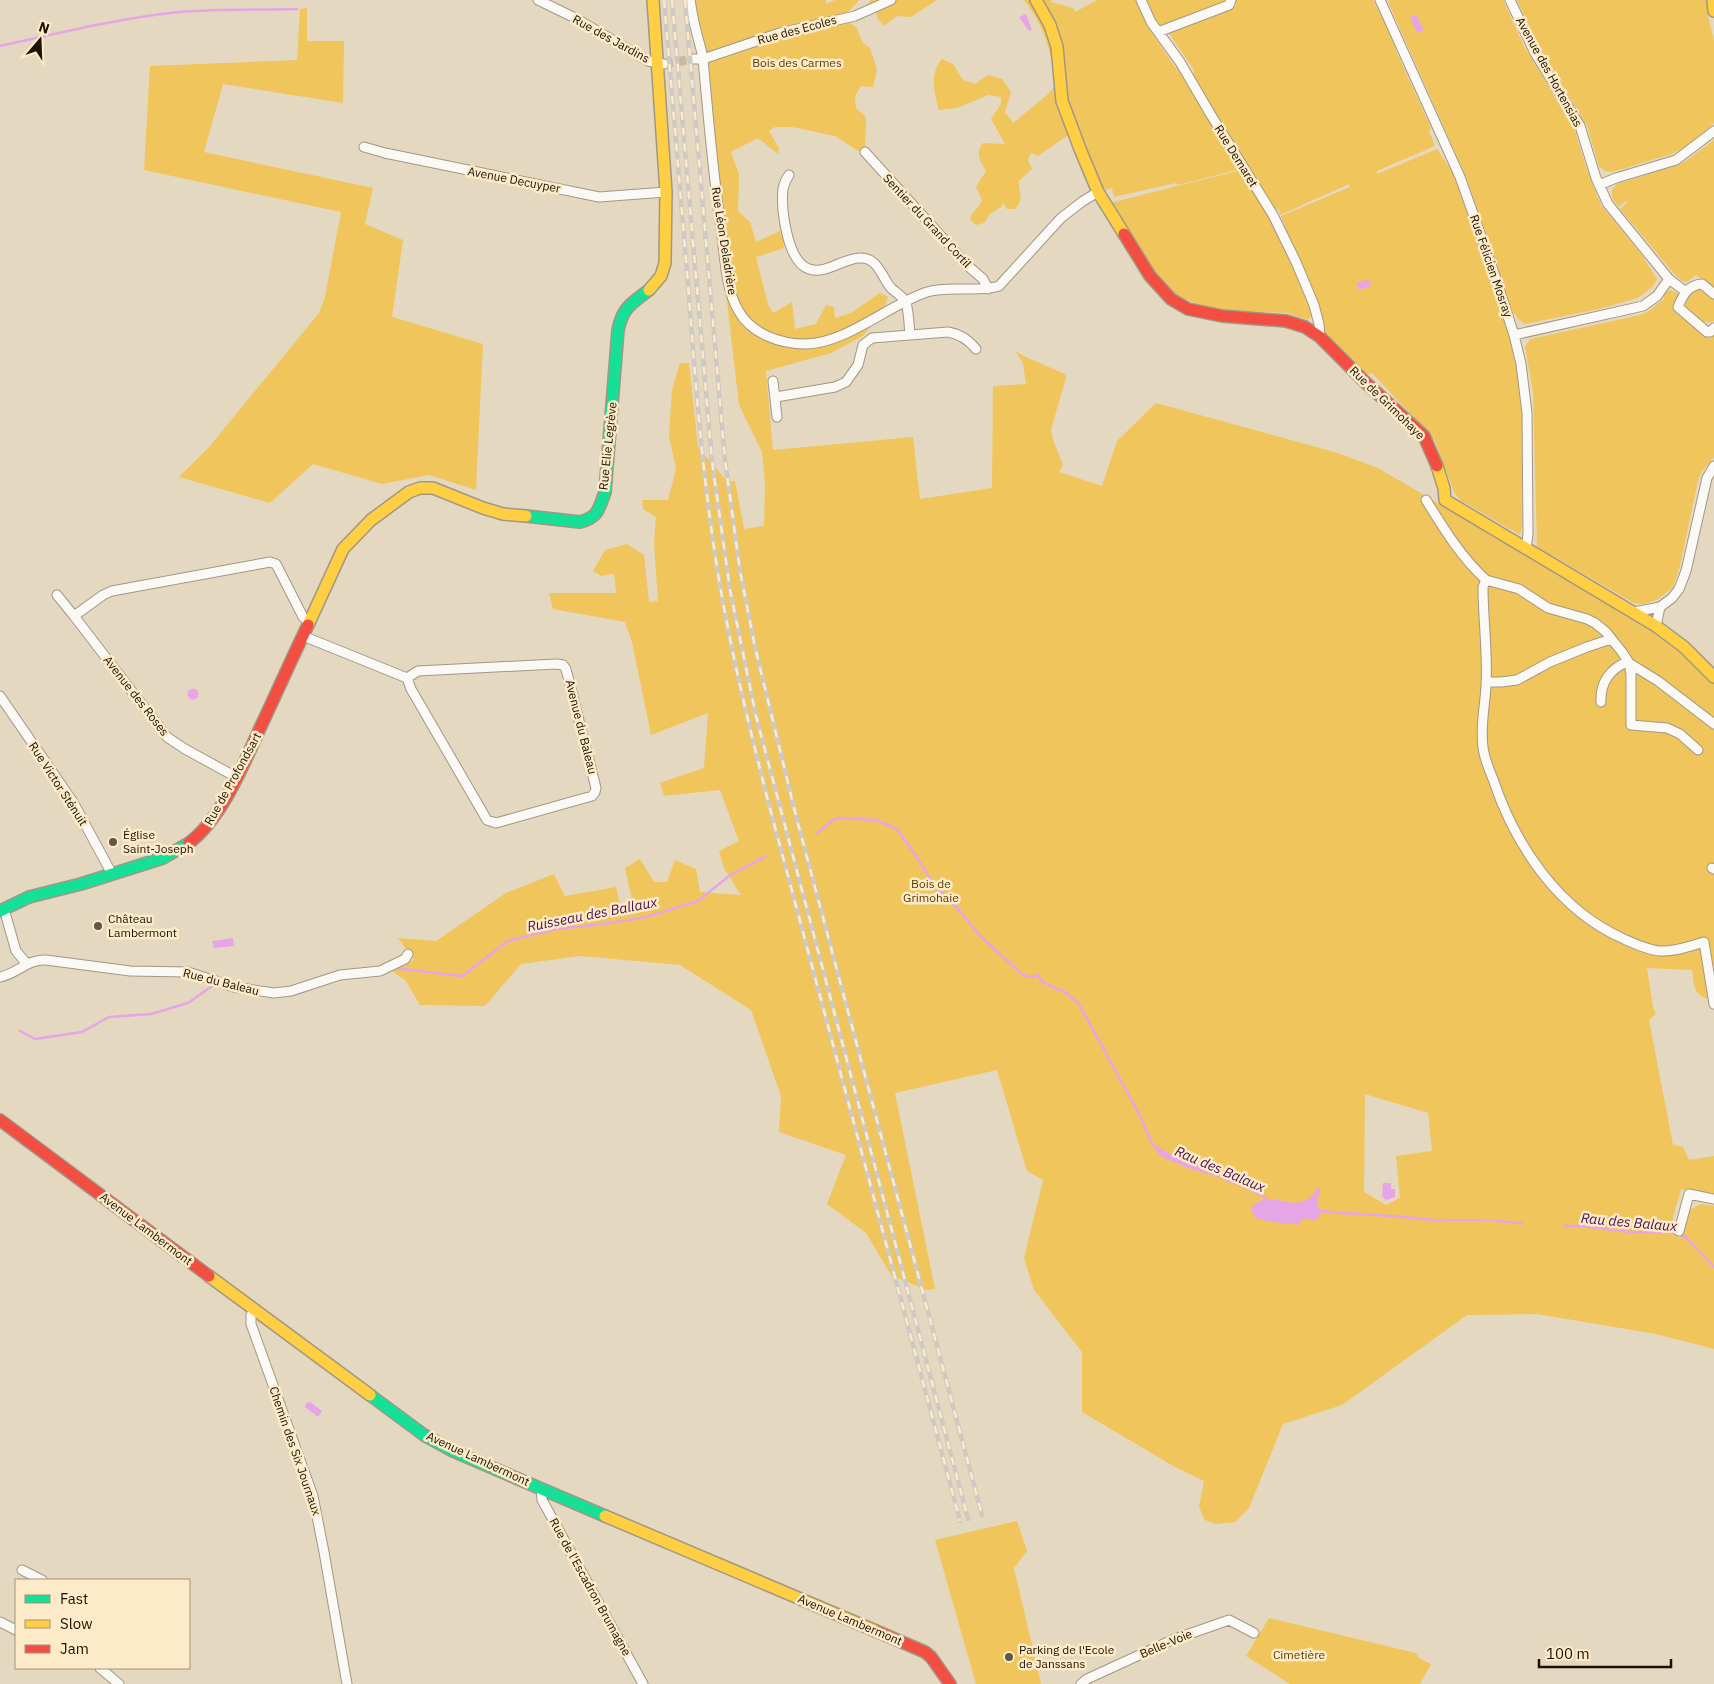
<svg xmlns="http://www.w3.org/2000/svg" width="1714" height="1684" font-family="'IBM Plex Sans',sans-serif">
<style>
.green{fill:#f0c55b;fill-rule:evenodd}
.water{fill:#e6a5e6}
.lines{fill:none;stroke-linecap:round;stroke-linejoin:round}
.stream{stroke:#e6a5e6;stroke-width:2.5}
.street-tunnel{stroke:#c7baa4;stroke-width:9;stroke-dasharray:9 4.5;stroke-linecap:butt}
.street-casing{stroke:#a19785;stroke-width:11}
.fast-casing{stroke:#a19785;stroke-width:14}
.slow-casing{stroke:#a19785;stroke-width:14}
.jam-casing{stroke:#a19785;stroke-width:14}
.street{stroke:#fbf9f6;stroke-width:9}
.fast{stroke:#16e098;stroke-width:11}
.slow{stroke:#ffcf43;stroke-width:11}
.jam{stroke:#f24e42;stroke-width:11}
.rail-casing{stroke:#cecac3;stroke-width:4.5}
.rail{stroke:#fdeac8;stroke-width:2.5;stroke-dasharray:8;stroke-linecap:butt}
.poi-dot{fill:#615745;stroke:#fdeac8;stroke-width:2}
.labels{text-anchor:middle;stroke-width:5;stroke-linejoin:round;paint-order:stroke}
.street-label{font-size:12px;fill:#1a1203;stroke:#fdeac8}
.park-label{font-size:12px;fill:#583d00;stroke:#fdeac8}
.poi-label{font-size:12px;fill:#1a1203;stroke:#fdeac8;text-anchor:start}
.water-label{font-size:14px;font-style:italic;fill:#460f50;stroke:#fdeac8}
</style>
<rect width="100%" height="100%" fill="#e5d8c0"/>
<path class="green" d="M692,0H826V4L835,0H859L843,18L856,27L863,43L870,48L877,69L873,87L861,86L855,96L856,108L864,115L866,119L865,152L861,153L835,136L792,127H775L769,131L779,148L778,154L758,138L731,152L739,174L738,211L750,222L756,242L782,230L784,248L756,257L768,304L773,313L792,302L795,329L816,324L826,305L834,307L835,318L851,313L880,293L888,297L883,313L863,336L831,353L766,371L773,450L913,437L920,499L992,488L993,386L1026,384L1023,363L1015,351L1026,357L1065,374L1066,378L1051,429L1053,440L1063,465L1059,472L1102,486L1117,441L1156,403L1338,453L1378,468L1645,624L1683,652L1714,683V1001C1693,995 1695,990 1692,970L1647,968L1653,1007L1656,1014L1649,1020L1673,1145L1683,1147L1689,1160L1714,1156V1195L1681,1189L1669,1232L1680,1238L1689,1210L1701,1204L1714,1206V1349L1656,1334L1537,1314L1467,1315L1342,1405L1283,1424L1249,1508L1235,1522L1216,1524L1205,1520L1199,1507L1204,1481L1175,1467L1082,1412V1352L1034,1290L1024,1258L1043,1180L1027,1171L997,1070L895,1093L935,1289L926,1290L891,1275L866,1233L827,1204L846,1155L779,1132L781,1096L751,1010L680,965L580,956L521,964L485,1006L420,1005L406,981L392,971L414,960L398,938L436,941L506,893L554,874L565,896L616,887L622,915L634,909L625,868L640,859L654,882H667L675,860L696,869L700,892L741,895L724,868L719,851L739,841L720,790L664,796L660,783L704,768L708,713L651,735L632,642L625,622L553,609L549,593H616L614,574L601,576L593,571L605,550L627,544L644,555L649,602L658,601L654,543L656,517L643,509L642,500H668L676,469L669,436L672,390L680,363H689L698,447L727,481H735L744,529L764,526L765,483L762,452L739,405ZM1365,1094L1428,1113L1432,1151L1396,1156L1400,1198L1386,1205L1364,1192Z
M871,0H937L911,17L897,16L884,26L877,18L876,8L867,5Z
M1024,0H1051V2L1073,8L1075,12L1097,0H1136L1150,30L1175,67L1179,66L1223,143L1228,142L1194,77V70L1168,32L1236,6L1235,0H1373L1394,41L1396,51L1431,128L1429,131L1435,146L1377,171V174L1437,149L1453,173L1487,266H1498L1464,172L1388,2L1389,0H1503L1524,46L1575,131L1587,170L1601,205L1641,254L1657,279L1653,286L1638,298L1599,309L1525,324L1518,319L1515,313L1512,321L1524,356L1526,372L1521,378L1526,426L1522,429V526L1520,535L1460,500L1454,492L1435,441L1422,426L1372,373L1366,375L1326,337L1281,216L1350,187L1349,184L1280,215L1279,210L1274,207L1270,201L1264,199L1244,168L1178,185L1176,183L1114,197L1112,188L1106,190L1100,183L1071,133L1038,156L1031,153L1028,160L1032,169L1019,181C1018,194 1025,197 1015,209H1007L1003,203L1001,207L990,214L984,223L976,225L970,219C972,211 979,208 982,200L976,187L986,171C980,161 975,153 983,143L1005,144L991,119L1001,104V97L988,95L957,108L939,110C934,93 929,74 942,59L953,64L963,80L975,84L988,75L1002,79L1011,92L1005,112L1013,123L1046,96L1056,85C1050,50 1046,29 1024,0Z
M1147,0H1226L1224,3L1161,27L1155,19Z
M1517,0H1706L1708,16L1714,40V123L1688,145L1672,154L1612,172L1605,171L1599,166L1587,126L1537,43Z
M307,8V41H344L343,103L223,84L204,152L373,188L365,224L403,240L392,317L483,344L476,490L429,475L382,484L313,464L270,503L179,477L209,447L319,313L325,297L341,212L144,170L150,66L297,60L300,9Z
M1714,140V289L1696,275L1687,282L1682,281L1676,276L1620,209L1628,202L1626,201L1619,207C1612,199 1608,192 1617,184L1678,165L1686,161Z
M1241,170L1281,235L1304,289L1312,315L1308,320L1287,313L1209,309L1176,295L1154,273L1110,203Z
M1700,289L1714,297V321C1703,326 1684,314 1685,301C1685,299 1687,296 1688,294Z
M1671,290L1680,295L1678,300L1673,306L1709,339L1714,333V457L1701,473L1698,481L1680,566L1673,587L1657,600L1643,604L1634,603L1537,547L1533,392L1525,347L1530,339L1640,315L1649,311L1664,299L1663,293Z
M1017,1521L1027,1551L1014,1568L1041,1684H976L935,1540Z
M1269,1618L1416,1653L1419,1658L1431,1664L1420,1684H1290L1246,1656Z"/>
<path class="water" d="M1026,14L1032,30L1029,31L1019,17Z
M1416,14L1421,26L1422,25L1424,30L1417,33L1410,17Z
M1369,279L1371,286L1359,290L1356,283Z
M187.5 694a5.5 5.5 0 1 1 11 0a5.5 5.5 0 1 1-11 0Z
M233,938L234,946L214,948L212,941Z
M1151,1143L1170,1154L1195,1161L1210,1172L1224,1179L1188,1168L1160,1156Z
M1383,1183H1391V1189H1395V1197L1386,1200L1382,1196Z
M1318,1187L1320,1188L1317,1204L1321,1211L1319,1217L1314,1221L1304,1218C1302,1219 1301,1222 1299,1224C1295,1226 1259,1220 1256,1218C1252,1215 1252,1211 1252,1207C1268,1188 1290,1211 1308,1199C1313,1197 1315,1190 1318,1187Z
M1448,1219L1493,1220L1498,1221H1439Z
M310,1402L322,1411L318,1417L305,1407L306,1403Z"/>
<g class="lines">
<path class="stream" d="M0,46C59,33 119,18 179,12C218,9 258,10 297,9
M817,833L836,818L876,820L897,829L918,859L934,885L959,910L981,937L1023,975L1032,977L1038,975L1042,982L1065,992L1079,1004L1138,1112L1153,1145
M393,968L462,976L508,941L557,929L611,923L646,917L698,901L729,876L766,856
M241,992L253,994
M293,995L311,989
M20,1031L35,1039L82,1032L109,1017L151,1014L188,1003L215,984L217,985
M1222,1178L1241,1185L1266,1198L1268,1201
M1319,1211C1359,1215 1400,1215 1440,1221
M1496,1221L1522,1223
M1565,1226H1583L1630,1232H1669L1686,1237L1714,1267"/>
<path class="street-tunnel" d="M664,64L693,59"/>
<defs>
<path id="street" d="M538,0L575,18L648,61L664,64
M690,0C692,10 693,20 696,30C698,40 702,50 703,59C708,116 713,173 721,229C725,255 725,287 738,310C751,334 780,344 806,344C847,343 888,305 927,292C951,285 976,293 999,286L1061,218L1083,201L1098,192
M1141,0L1151,22L1180,62L1211,115L1273,215L1296,262L1314,305L1319,324L1320,337
M1380,0L1460,177L1492,267L1514,335L1521,364L1527,413L1528,534L1526,549
M1510,0L1535,53L1580,126L1596,178L1608,204L1669,279L1657,296L1643,306L1514,335
M1158,32L1229,5L1231,0
M693,59H703L780,33L855,16L891,0
M364,147L385,153L599,197L666,192
M865,152L968,266L983,279L988,289
M789,175C786,179 784,184 783,189C781,209 787,262 809,269C826,275 843,258 860,258C878,257 882,278 891,288C895,292 902,296 905,301C909,308 909,327 910,335
M1599,185L1616,178L1676,160L1714,131
M1669,279L1686,292
M1714,294L1702,284C1688,285 1683,295 1678,307L1707,332H1710L1714,328
M773,381L777,417
M776,397L835,387L846,382L858,365L863,345L872,338L948,332C960,334 968,339 976,349
M1426,500C1444,529 1461,557 1486,580L1483,587C1483,620 1488,653 1486,686C1485,706 1480,727 1483,747C1484,758 1489,769 1493,779C1515,845 1558,910 1624,939C1635,944 1648,950 1660,951C1675,952 1690,946 1704,942L1714,1004
M1486,580L1519,589L1548,608L1587,619L1595,623L1606,632L1622,652L1629,663L1631,674V725L1667,728L1680,734L1698,750
M57,595L74,616
M1634,612L1660,607L1672,598L1679,589L1686,571L1707,478L1714,466
M1656,626L1660,607
M303,636L407,678L411,689L487,820L496,823L592,796L595,792L596,788L566,669L563,665L557,664L418,671L407,678
M1629,663L1658,681L1714,724
M1486,682H1501L1517,680L1550,662L1587,647L1611,639
M0,696L73,802L112,874
M1601,702C1600,683 1610,668 1628,662
M236,777L185,749L167,737L74,616L103,595L112,591L270,562L276,564L303,617L309,622
M1712,868L1714,869
M4,909L16,951L26,963
M0,977C17,974 27,959 46,960L130,971L188,972L234,987L274,993L291,991L340,975L380,971L405,959L408,954
M1679,1231L1689,1194L1714,1199
M255,1309L251,1315V1324L313,1496L324,1552L347,1684
M541,1488L542,1500L546,1507L643,1684
M22,1570L42,1580
M0,1622L16,1630
M100,1668L119,1684
M1081,1684L1087,1679L1172,1640L1229,1620L1254,1633"/>
<path id="fast" d="M526,516L580,522C599,517 599,508 605,492L618,330C623,307 631,304 649,290
M0,911L29,897L81,884L163,858L189,843
M370,1395L424,1435L453,1451L605,1516"/>
<path id="slow" d="M1036,0L1050,25L1057,47L1062,101L1080,149L1098,192L1124,234
M1713,0L1714,11
M649,290L661,276L665,263L666,192L653,0
M1437,466L1444,488L1445,500L1656,626L1684,647L1714,677
M308,625L343,549L371,520L409,492L420,488H433L483,508L503,514L526,516
M209,1276L370,1395
M605,1516L876,1631"/>
<path id="jam" d="M1124,234L1150,276L1171,299L1188,309L1222,316L1286,321L1305,327L1320,337L1365,382L1424,436L1437,466
M189,843C223,817 244,763 261,726C277,692 292,658 308,625
M0,1120L209,1276
M876,1631L925,1652L931,1657L950,1684"/>
</defs>
<use href="#street" class="street-casing"/>
<use href="#fast" class="fast-casing"/>
<use href="#slow" class="slow-casing"/>
<use href="#jam" class="jam-casing"/>
<use href="#street" class="street"/>
<use href="#fast" class="fast"/>
<use href="#slow" class="slow"/>
<use href="#jam" class="jam"/>
<defs>
<path id="rail" d="M664,0C672,95 680,189 688,284C694,364 700,446 711,526C723,619 745,710 768,801L960,1521
M672,0L712,461L730,590L756,716L968,1519
M685,0L725,460L740,571L755,647L796,816L982,1515"/>
</defs>
<use href="#rail" class="rail-casing"/>
<use href="#rail" class="rail"/>
</g>
<g class="poi-dot">
<circle cx="113" cy="842" r="5"/>
<circle cx="98" cy="926" r="5"/>
<circle cx="1009" cy="1657" r="5"/>
</g>
<g class="labels">
<g class="street-label">
<text transform="translate(797 30) rotate(-15)" y="4">Rue des Ecoles</text>
<text transform="translate(611 39) rotate(29)" y="4">Rue des Jardins</text>
<text transform="translate(1549 72) rotate(61)" y="4">Avenue des Hortensias</text>
<text transform="translate(1236 156) rotate(58)" y="4">Rue Demaret</text>
<text transform="translate(514 180) rotate(11)" y="4">Avenue Decuyper</text>
<text transform="translate(927 221) rotate(47)" y="4">Sentier du Grand Cortil</text>
<text transform="translate(724 241) rotate(81)" y="4">Rue Léon Deladrière</text>
<text transform="translate(1491 266) rotate(71)" y="4">Rue Félicien Mosray</text>
<text transform="translate(1387 403) rotate(44)" y="4">Rue de Grimohaye</text>
<text transform="translate(608 446) rotate(-84)" y="4">Rue Elie Legrève</text>
<text transform="translate(136 696) rotate(52)" y="4">Avenue des Roses</text>
<text transform="translate(581 727) rotate(76)" y="4">Avenue du Baleau</text>
<text transform="translate(233 779) rotate(-61)" y="4">Rue de Profondsart</text>
<text transform="translate(58 784) rotate(57)" y="4">Rue Victor Sténuit</text>
<text transform="translate(221 982) rotate(14)" y="4">Rue du Baleau</text>
<text transform="translate(146 1229) rotate(37)" y="4">Avenue Lambermont</text>
<text transform="translate(295 1451) rotate(71)" y="4">Chemin des Six Journaux</text>
<text transform="translate(478 1459) rotate(25)" y="4">Avenue Lambermont</text>
<text transform="translate(590 1587) rotate(61)" y="4">Rue de l'Escadron Brumagne</text>
<text transform="translate(850 1620) rotate(23)" y="4">Avenue Lambermont</text>
<text transform="translate(1166 1644) rotate(-23)" y="4">Belle-Voie</text>
</g>
<g class="park-label">
<text x="797" y="67">Bois des Carmes</text>
<text x="931" y="888">Bois de<tspan x="931" dy="14">Grimohaie</tspan></text>
<text x="1299" y="1659">Cimetière</text>
</g>
<g class="poi-label">
<text x="123" y="839">Église<tspan x="123" dy="14">Saint-Joseph</tspan></text>
<text x="108" y="923">Château<tspan x="108" dy="14">Lambermont</tspan></text>
<text x="1019" y="1654">Parking de l'Ecole<tspan x="1019" dy="14">de Janssans</tspan></text>
</g>
<g class="water-label">
<text transform="translate(592 914) rotate(-11)" y="5">Ruisseau des Ballaux</text>
<text transform="translate(1220 1169) rotate(23)" y="5">Rau des Balaux</text>
<text transform="translate(1629 1222) rotate(5)" y="5">Rau des Balaux</text>
</g>
</g>
<rect x="15" y="1579" width="175" height="90" fill="#fdeac8" stroke="#a29479"/>
<rect x="25" y="1595" width="25" height="8" fill="#16e098" stroke="#a29479"/>
<text x="60" y="1604" font-size="15" fill="#1a1203">Fast</text>
<rect x="25" y="1620" width="25" height="8" fill="#ffcf43" stroke="#a29479"/>
<text x="60" y="1629" font-size="15" fill="#1a1203">Slow</text>
<rect x="25" y="1645" width="25" height="8" fill="#f24e42" stroke="#a29479"/>
<text x="60" y="1654" font-size="15" fill="#1a1203">Jam</text>
<g transform="translate(40 40) rotate(19)" stroke="#fdeac8" stroke-width="4" paint-order="stroke">
<path d="M0-4L9 19L0 12L-9 19Z" fill="#1a1203"/>
<text y="-8" font-size="14" font-weight="bold" text-anchor="middle" fill="#1a1203">N</text>
</g>
<path d="M1539 1659v8h132v-8" fill="none" stroke="#1a1203" stroke-width="2.5"/>
<text x="1546" y="1659" font-size="15" fill="#1a1203" stroke="#fdeac8" stroke-width="4" paint-order="stroke">100 m</text>
</svg>
